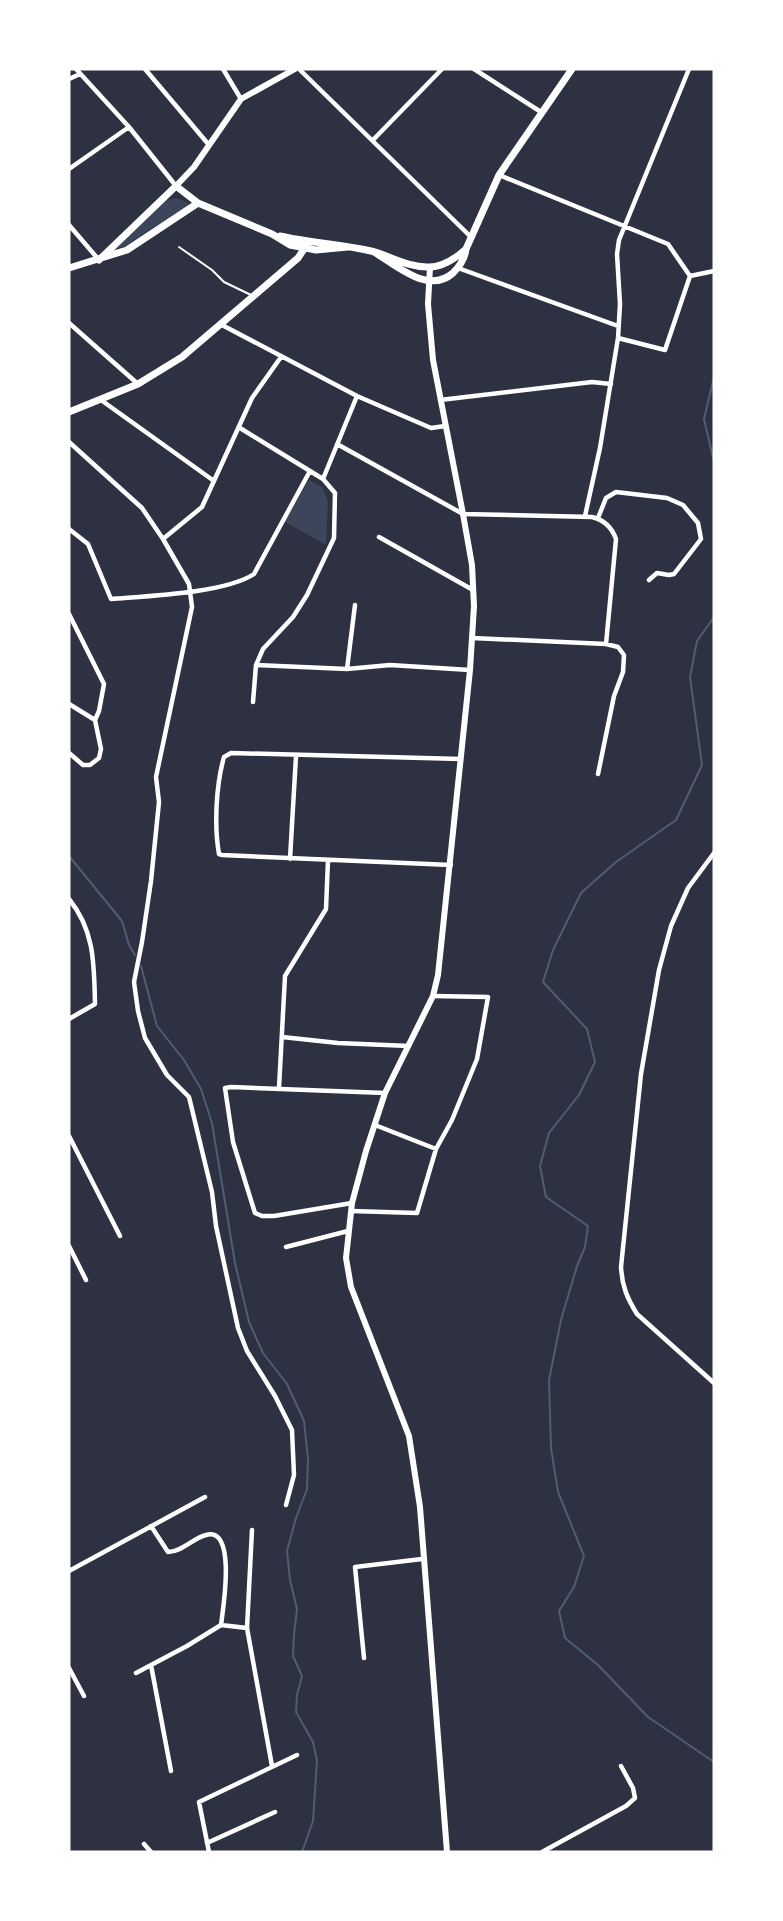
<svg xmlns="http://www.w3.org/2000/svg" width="783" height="1921" font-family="'PT Serif',serif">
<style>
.green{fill:#3c4559}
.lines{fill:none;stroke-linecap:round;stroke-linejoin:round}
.stream{stroke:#4f5d75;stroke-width:2}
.service{stroke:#fff;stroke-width:2}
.minor{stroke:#fff;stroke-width:4.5}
.tertiary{stroke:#fff;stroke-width:6}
.secondary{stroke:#fff;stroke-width:7}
</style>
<rect width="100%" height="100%" fill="#2d3142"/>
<path class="green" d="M177,198L190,204L125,246L109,251L167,200Z
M309,480L322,487L328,501L326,545L285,522Z"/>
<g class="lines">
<path class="stream" d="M714,377L704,419L714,462
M714,617L697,641L690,677L702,765L676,820L616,862L581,893L553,950L543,982L587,1029L595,1062L579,1095L549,1133L540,1166L546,1197L588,1226L585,1247L577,1266L561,1320L549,1380L551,1448L558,1492L584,1556L574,1587L559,1611L565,1638L598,1665L648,1717L714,1762
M69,856L122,921L129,945L135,955
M141,966L157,1026L184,1060L201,1089L212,1123L235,1263L249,1322L263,1353L287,1384L304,1421L308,1459L307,1489L296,1518L287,1551L290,1580L297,1609L294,1634L293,1656L302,1676L297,1695L296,1712L313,1742L317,1761L313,1821L302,1852"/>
<path class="service" d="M179,247L212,270L224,282L251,295"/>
<path class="minor" d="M76,69L129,127L176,186
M145,69L209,145
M223,69L241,99
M299,69L472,238
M474,69L541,112
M69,79L80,74
M373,140L442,69
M69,169L129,127
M499,175L668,244L690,276
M69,225L99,260
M458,268L618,326
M690,276L714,271
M69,323L138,384
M222,325L357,396L431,428L445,426
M618,338L665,350L690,276
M101,400L214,481
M440,400L592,382L611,384
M240,428L323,479L335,493L334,538L307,595L293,617L263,649L256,665L253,702
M69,442L142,508L163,539L189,584L192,607L156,777L159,802L151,881L142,942L134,982L138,1011L145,1038L167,1075L189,1097L212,1192L216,1226L238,1328L247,1351L275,1396L292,1430L294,1475L286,1505
M337,444L463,514L592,517C605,520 612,528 616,539L606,644
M323,479L357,396
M585,516L600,448L618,338L620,304L617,254L619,240L689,69
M598,518L606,498L616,492L667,498L683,505L698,523L701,539L674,574L669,575L657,573L649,580
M69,529L88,544L111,599C147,596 226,593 254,574L310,471
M379,537L473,590
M163,539L202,507L252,398L281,357
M69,614L104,684L99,711L95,720
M472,638L606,644L618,647L624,655L623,672L614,696L598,774
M256,665L347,669L390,665L470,670
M347,669L355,605
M69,704L95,720L101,749L99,758L90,765H83L69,753
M714,853L688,888L671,926L659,970L641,1074L621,1267C622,1286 627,1298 637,1314L714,1383
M290,859L296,756
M451,865L222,855L219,854C214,826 216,785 224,757L231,753L461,759
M69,899C95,931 94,965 95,1004L69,1019
M282,1037L338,1043L409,1046
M279,1088L285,976L326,909L328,860
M375,1125L436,1149
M69,1136L120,1236
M352,1203L274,1216H262L255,1213L233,1142L225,1088L231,1087L385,1093
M351,1211L417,1213L436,1149L452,1120L477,1059L488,997L433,996
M69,1246L86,1280
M286,1247L348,1231
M151,1526L168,1552C182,1552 193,1538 206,1535C237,1526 223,1609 221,1625
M252,1530L247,1628L272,1766
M69,1571L205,1497
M221,1625L247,1628
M364,1658L355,1567L422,1559
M151,1665L171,1771
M69,1668L84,1696
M136,1673L187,1646L221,1625
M207,1843L275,1812
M144,1844L151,1852
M209,1852L199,1802L297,1755
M542,1852L626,1806L635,1798L633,1788L621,1766"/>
<path class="tertiary" d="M176,186L194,167L241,99L295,69
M430,267L428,304L433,360L463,514L472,565L474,606L470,670L438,975L433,996L385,1093L366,1151L352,1203L346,1258L351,1287L409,1436L420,1507L447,1852"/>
<path class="secondary" d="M280,236C310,243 341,244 371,251C390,256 409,268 429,267C444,267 456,258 466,249
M374,252C396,265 428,295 453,273C460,266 465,259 466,249L499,175L572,69
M99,260L176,186L198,203L272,234L290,245L316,250L348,247
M69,268L127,250L198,203
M69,412L138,384L182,357L298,258L308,243"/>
</g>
<rect width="783" height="1921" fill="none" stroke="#ffffff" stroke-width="141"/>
</svg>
